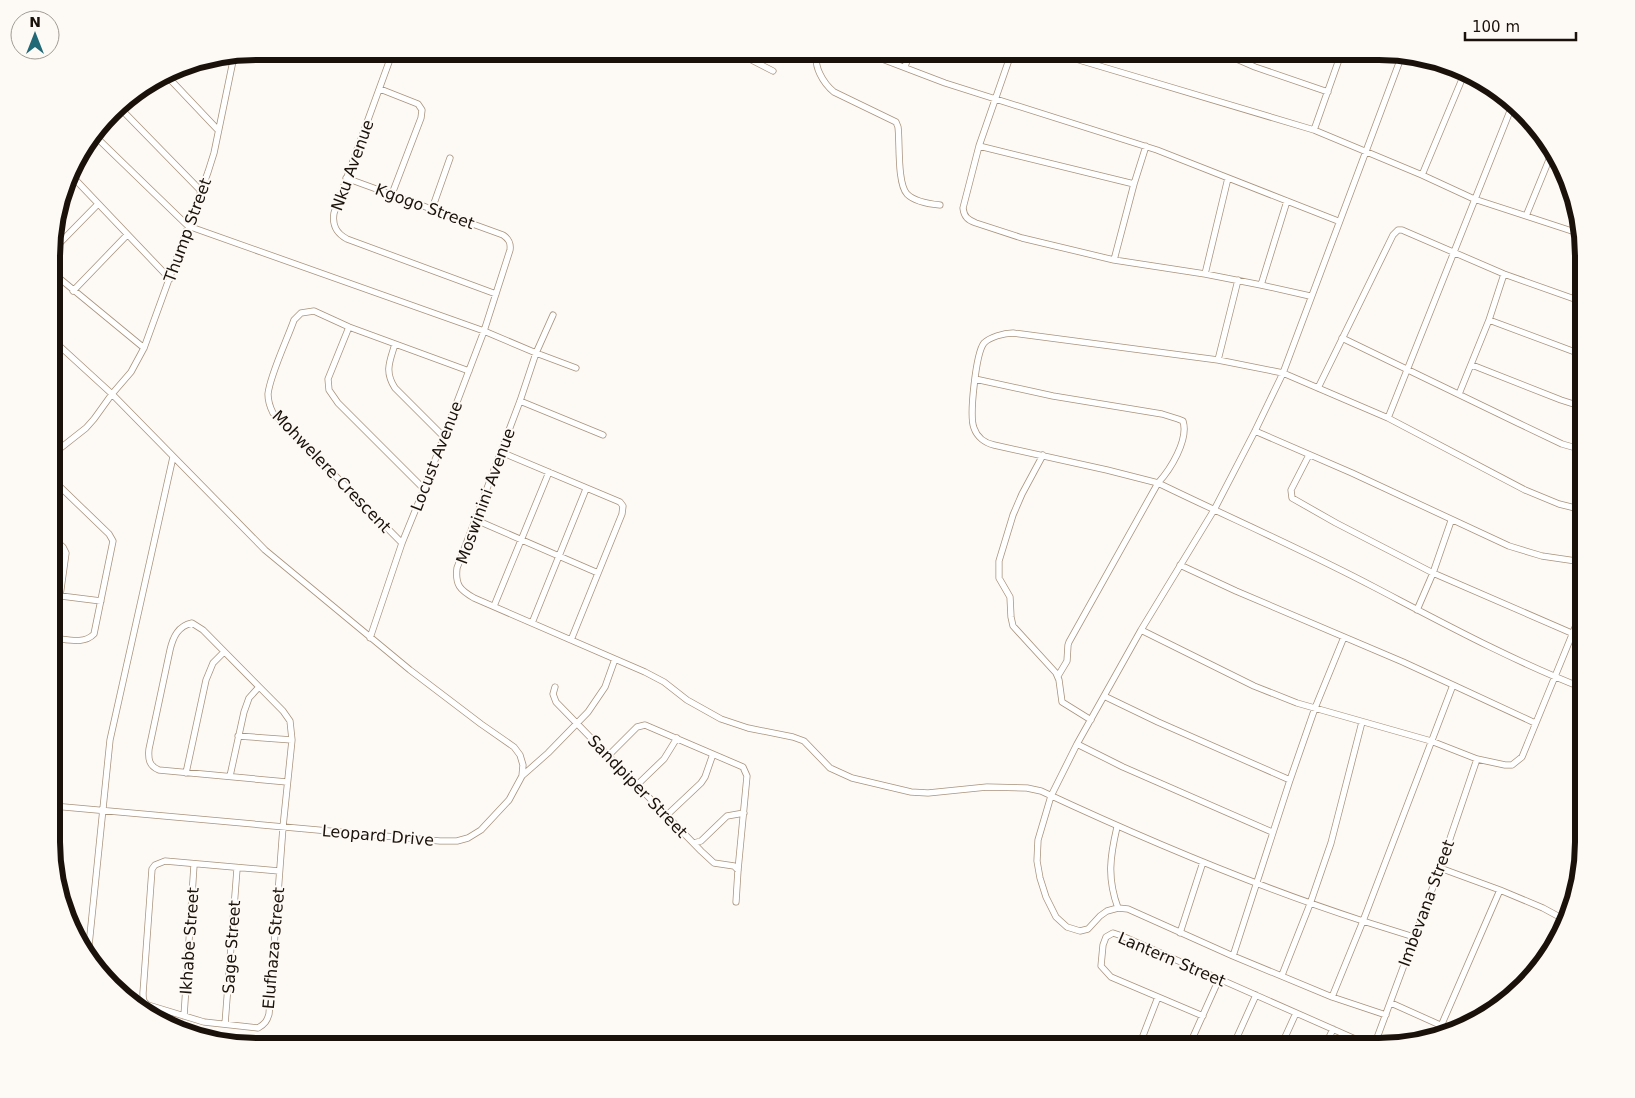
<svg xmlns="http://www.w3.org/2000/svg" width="1635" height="1098" font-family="'DejaVu Sans',sans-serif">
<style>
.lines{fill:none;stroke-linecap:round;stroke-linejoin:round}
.minor-casing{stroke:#a8937d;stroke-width:7}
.minor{stroke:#fff;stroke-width:5.5}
.labels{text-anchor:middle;stroke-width:4;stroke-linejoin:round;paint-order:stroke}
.street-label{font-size:16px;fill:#1a120a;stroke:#fdf9f4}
.rim{fill:none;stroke:#1a120a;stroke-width:6}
</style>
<rect width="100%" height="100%" fill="#fdf9f4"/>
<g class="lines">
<defs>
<path id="minor" d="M393,51L334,213C332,225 336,233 347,239L496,294
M734,51L773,71
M817,51C813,66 823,83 834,92L896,122L898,127C900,142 897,183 907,194C915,202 929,204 940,205
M861,51L945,83L1157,150L1287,201
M1012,51L979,146L963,208C964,217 968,220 976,223L1022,238L1114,260
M1049,51L1314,130L1422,175
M1218,51L1255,67L1328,92
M905,67L910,51
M1465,72L1422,175L1474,199L1526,216L1553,150
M165,74L218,130
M380,89L418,104L422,110L421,118L392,194
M118,106L201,191
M1314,130L1342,51
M95,136L188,226L484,331L536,353L576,368
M979,146L1134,184L1114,260L1205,274L1261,285
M1551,155L1558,158
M70,174L170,279
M346,178L503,235C509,239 511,243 510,250L484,331L424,489L402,543L370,638
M1134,184L1146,146
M432,209L450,158
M1526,216L1581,234
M53,250L98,204
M53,273L144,348
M1205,274L1228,178
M73,291L127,235
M1310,296L1261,285L1287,201L1338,221
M553,315L536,353L520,401L457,568C455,585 460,590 474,598L645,672L664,682L687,700L721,719L748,728L793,737L804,741L830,768L852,778L911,792L928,793L987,787L1027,788L1041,791C1146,840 1252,885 1363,921L1332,997
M1489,320L1583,355
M349,327L328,379L329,390L338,403L424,489
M1342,338L1518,423L1562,444L1583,450
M53,340L112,394L265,550L410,670L481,724L514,747L520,755L523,765L522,776
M395,344C390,361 384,371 395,388L443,436
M1218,360L1238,280
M1472,365L1561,400L1583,407
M975,379L1053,396L1162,414L1178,419L1183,421C1189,440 1170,470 1158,483C1230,518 1304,550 1374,587C1443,623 1511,660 1583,688
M1318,388L1393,235L1398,230H1402L1504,274L1583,302
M1459,394L1489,320L1504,274
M520,401L603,435
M1388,418L1512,106
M1255,431L1352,473L1509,546L1542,556L1583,562
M501,452L620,502L623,506L622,514L571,640
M53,454L86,428L94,419L112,394L131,372L144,348L208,172L214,153L234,56
M1043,455L1022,494L1013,515L999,561V578L1010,597L1011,617L1013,626L1056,673L1059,680L1062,702L1091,720
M1309,455L1291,490L1292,498L1336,523L1433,573L1583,638
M53,480L109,534L113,541L94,634C84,645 66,639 53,638
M476,520L598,573
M53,538L63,547L66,553L60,596
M402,543L273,413C270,407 268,401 268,394C270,375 287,340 294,320L301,313L314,311L349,327L469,371
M1180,565L1236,591L1403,662L1453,685
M53,595L101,601
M494,606L549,472
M1417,610L1433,573L1451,521
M532,623L586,489
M1141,630L1254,686L1297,703L1431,741L1477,759L1505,765H1512L1522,757L1583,608
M1058,676L1067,661L1068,645L1069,642L1158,483L1107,470L994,445C985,443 977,437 974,428C969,416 976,353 984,343C990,337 1004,333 1013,333L1218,360L1283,373L1388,418L1525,490L1559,504L1583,510
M555,687L553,694L556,702L701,851L714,863L734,866L738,870
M1104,696L1158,722L1290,780L1315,708L1344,637
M238,736L292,740
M1077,744L1123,767L1272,832
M608,756L637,727L645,725L743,767L747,776L738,870L736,902
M186,773L206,680L213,663L224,652
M230,776L244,712L249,698L259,687
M637,785L664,759L677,738
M53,806L440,841H457L468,838L481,830L509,800L522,776L548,753L588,712L605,687L615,659
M666,816L701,783L705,777L713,754
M1117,827C1110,857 1107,878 1118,908
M694,843L701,841L727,816L744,813
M53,858L59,870V885
M1440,868L1500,890L1441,1026
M279,871L165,861L155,865L152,869L143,993C143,999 143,1002 148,1005L204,1022L258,1028C265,1024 267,1021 269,1014L283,827L292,740L290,721L283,711L203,630L192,623C178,626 173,637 170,650L149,749C148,759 149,766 159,770L287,782
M1500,890L1543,908L1567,921
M1180,933L1203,862
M1414,937L1363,921L1453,685L1535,723
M88,955L110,740L173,457
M1233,956L1290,780
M1282,975L1310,904L1331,843L1362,722
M1391,1003L1449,1029
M1386,1015L1332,997L1233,956L1128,909L1118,908L1107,911L1100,916L1088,929L1080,931L1067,927L1056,917L1046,897L1040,878L1037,861L1038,840L1051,796L1077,744L1141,630L1214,510L1255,431L1283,373L1402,55
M184,1016L194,865
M1203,1016L1111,977L1101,966L1103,945L1106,937L1113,933L1122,936L1371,1046
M225,1024L237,869
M1139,1046L1158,997
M1189,1046L1219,979
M1233,1046L1256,995
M1281,1046L1296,1013
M1325,1046L1333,1029
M1374,1046L1440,868L1477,759"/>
</defs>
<use href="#minor" class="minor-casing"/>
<use href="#minor" class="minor"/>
</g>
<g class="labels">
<g class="street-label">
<text transform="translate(352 165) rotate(-70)" y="6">Nku Avenue</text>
<text transform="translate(425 206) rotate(20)" y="6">Kgogo Street</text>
<text transform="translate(187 230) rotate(-70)" y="6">Thump Street</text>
<text transform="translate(436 456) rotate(-69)" y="6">Locust Avenue</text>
<text transform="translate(332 471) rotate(46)" y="6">Mohwelere Crescent</text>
<text transform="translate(485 496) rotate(-70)" y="6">Moswinini Avenue</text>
<text transform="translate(638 786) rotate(46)" y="6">Sandpiper Street</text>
<text transform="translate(378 835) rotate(5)" y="6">Leopard Drive</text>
<text transform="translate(1426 903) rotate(-70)" y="6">Imbevana Street</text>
<text transform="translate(189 941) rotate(-86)" y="6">Ikhabe Street</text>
<text transform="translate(231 947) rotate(-86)" y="6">Sage Street</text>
<text transform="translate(273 948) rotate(-85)" y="6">Elufhaza Street</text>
<text transform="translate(1172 959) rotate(23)" y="6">Lantern Street</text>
</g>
</g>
<path d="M0 0H1635V1098H0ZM256 60H1379A196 196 0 0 1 1575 256V842A196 196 0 0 1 1379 1038H256A196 196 0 0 1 60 842V256A196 196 0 0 1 256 60Z" fill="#fdf9f4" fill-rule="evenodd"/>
<path class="rim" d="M256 60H1379A196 196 0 0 1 1575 256V842A196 196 0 0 1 1379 1038H256A196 196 0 0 1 60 842V256A196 196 0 0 1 256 60Z"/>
<g transform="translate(35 35)"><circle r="24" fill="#fdf9f4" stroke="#a29d96"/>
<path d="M0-4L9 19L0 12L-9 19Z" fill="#216976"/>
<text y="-8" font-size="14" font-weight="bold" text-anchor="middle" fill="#1a120a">N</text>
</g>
<path d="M1465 32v8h111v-8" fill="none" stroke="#1a120a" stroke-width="2.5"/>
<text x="1472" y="32" font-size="15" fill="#1a120a" stroke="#fdf9f4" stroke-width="4" paint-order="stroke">100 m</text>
</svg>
